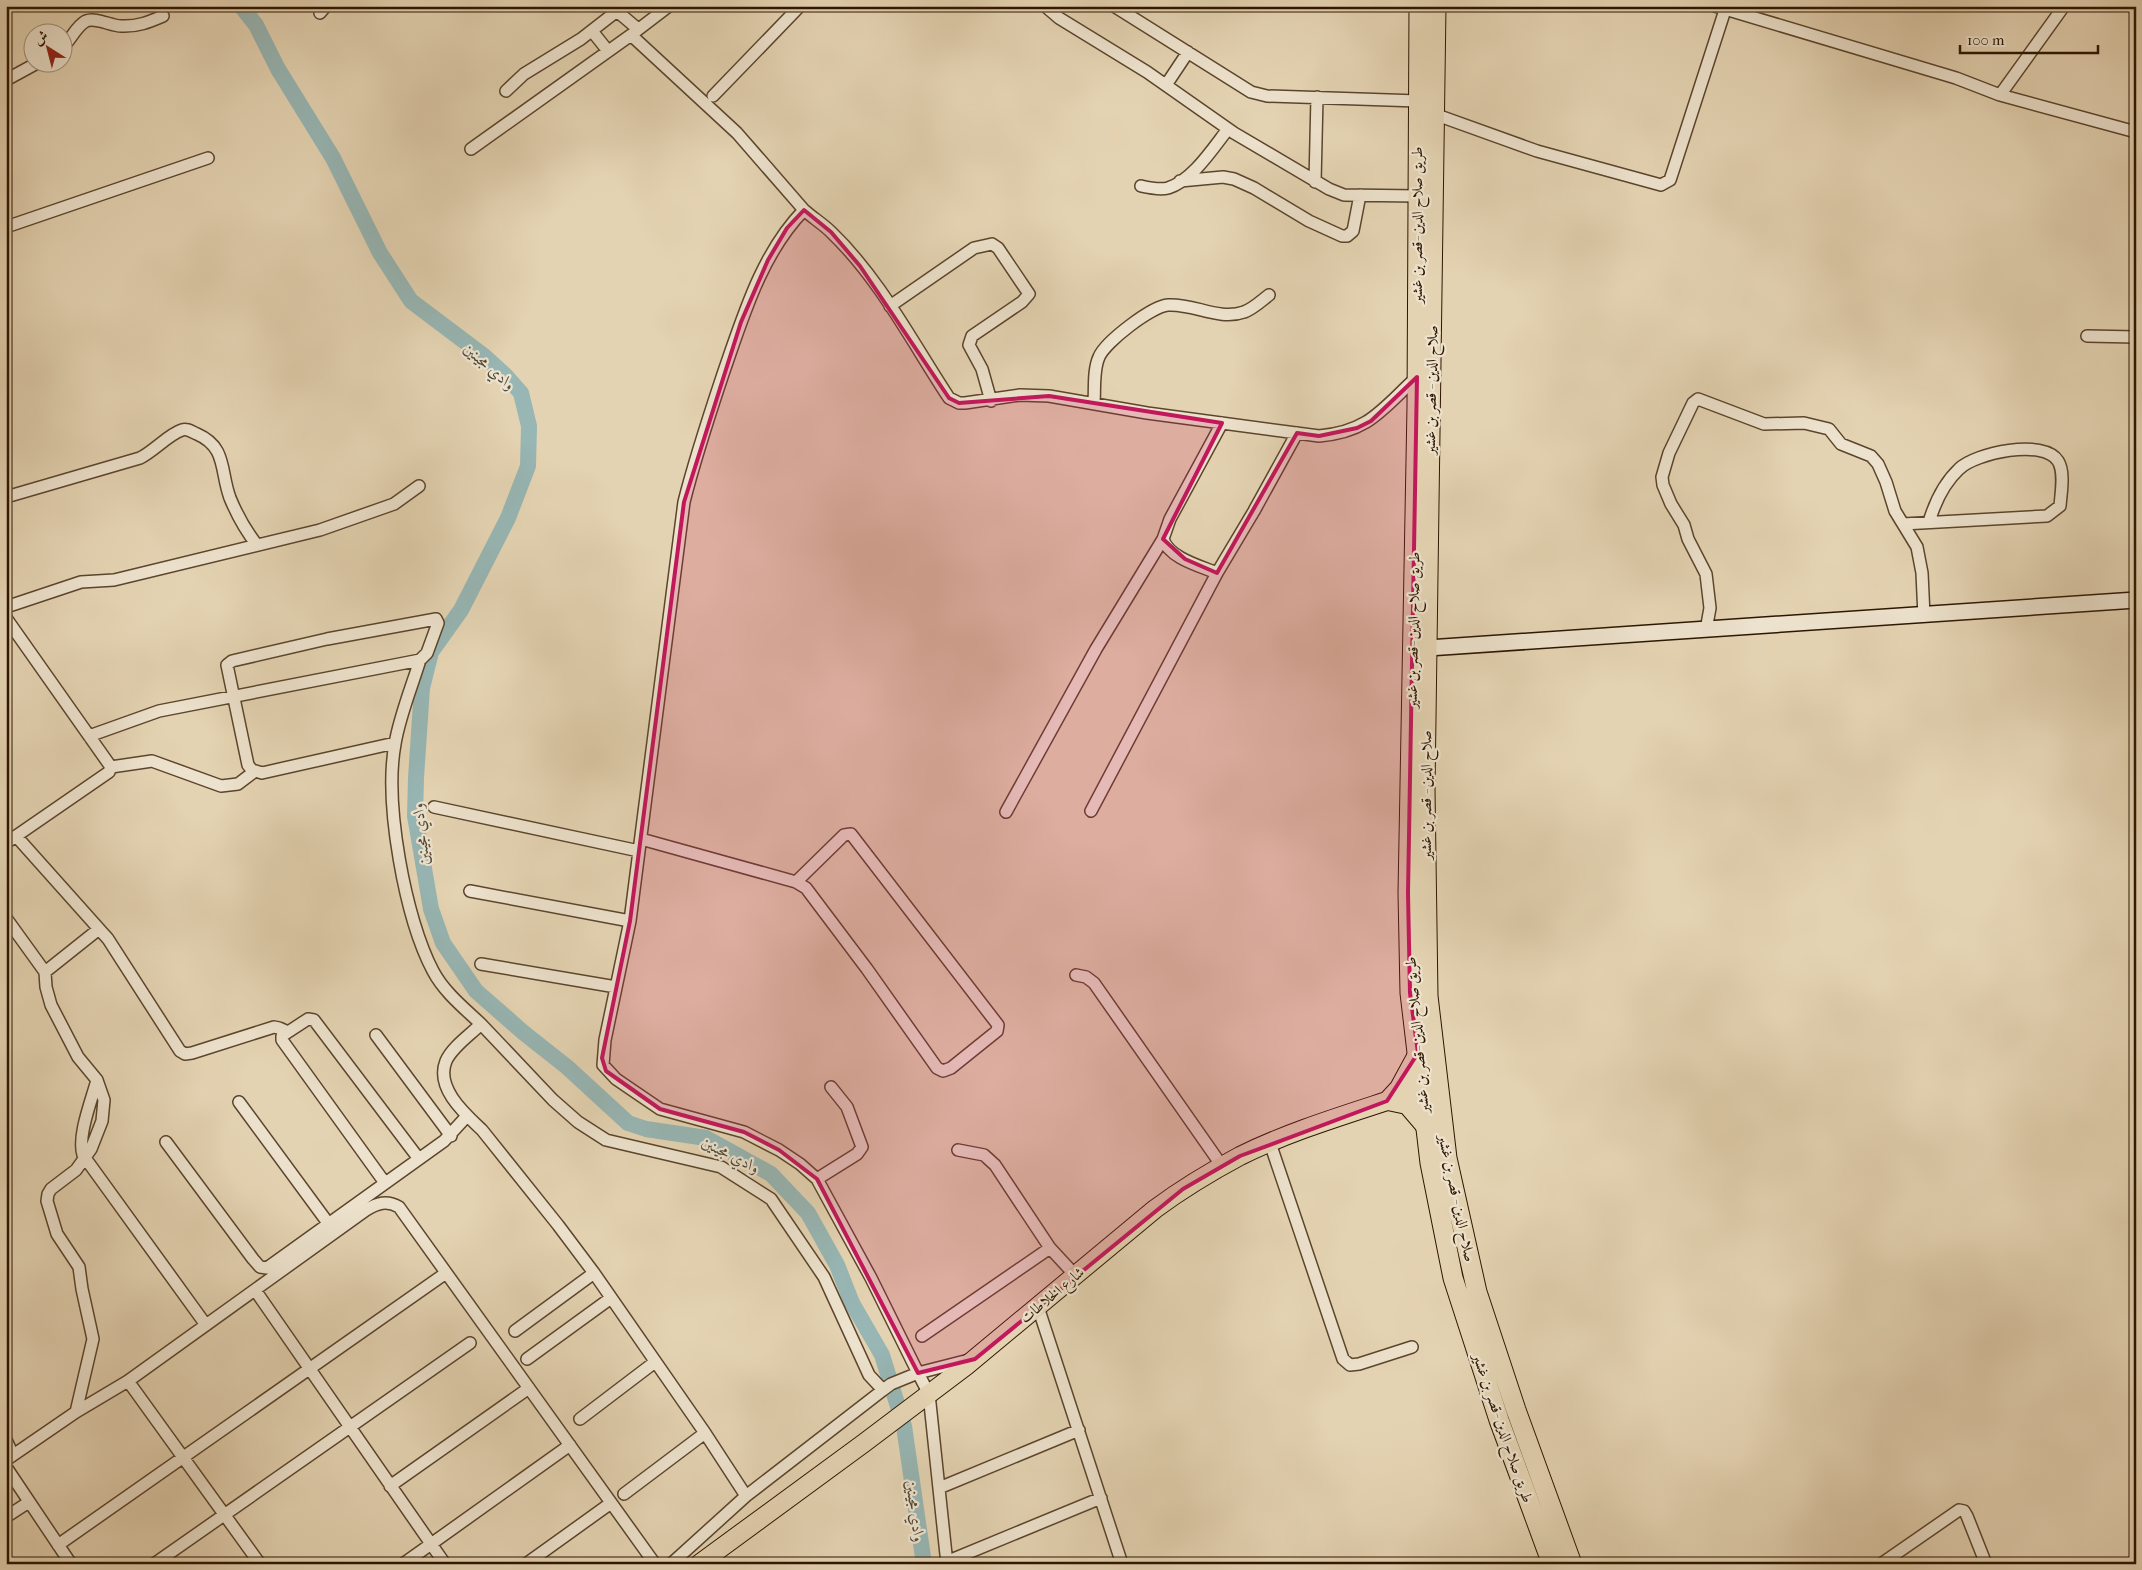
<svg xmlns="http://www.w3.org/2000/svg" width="2142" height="1570" font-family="'IM FELL French Canon',Amiri,serif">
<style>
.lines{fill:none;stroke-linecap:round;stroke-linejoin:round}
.river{stroke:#97b6b4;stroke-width:16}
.minor-casing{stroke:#5b452c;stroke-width:14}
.secondary-casing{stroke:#2d1600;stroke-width:18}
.primary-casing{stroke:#2d1600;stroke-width:20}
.trunk-casing{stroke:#2d1600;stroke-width:21}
.minor{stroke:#ede2cd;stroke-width:11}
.secondary{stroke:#ede2cd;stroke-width:15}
.primary{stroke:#e4d3b2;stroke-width:18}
.trunk{stroke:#e4d3b2;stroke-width:19}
.marked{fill:#c2185b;fill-opacity:0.2;stroke:#c2185b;stroke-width:4;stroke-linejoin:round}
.labels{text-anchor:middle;stroke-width:4.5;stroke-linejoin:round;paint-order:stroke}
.street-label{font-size:15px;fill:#2d1600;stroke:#ede2cd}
.water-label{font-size:16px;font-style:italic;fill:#4d4636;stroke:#ede2cd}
</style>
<rect width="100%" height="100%" fill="#e4d3b2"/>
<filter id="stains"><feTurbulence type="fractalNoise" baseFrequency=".004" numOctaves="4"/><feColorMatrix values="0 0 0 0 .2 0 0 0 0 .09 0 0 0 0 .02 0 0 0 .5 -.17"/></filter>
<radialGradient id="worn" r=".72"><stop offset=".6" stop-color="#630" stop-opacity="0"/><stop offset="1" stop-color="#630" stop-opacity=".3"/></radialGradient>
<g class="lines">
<path class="river" d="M241,6L256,25L278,69L333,158L380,253L411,301L484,356L506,376L521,393L529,426L528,466L508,518L461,610L431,652L422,688L416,778L415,816L431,909L443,943L476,991L524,1033L567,1067L628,1123L646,1129L706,1138L771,1174L808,1213L837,1265L852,1303L882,1355L904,1426L924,1564"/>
<defs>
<path id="minor" d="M669,6L631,35L737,133L804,210C761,254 743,317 723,374C709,416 695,458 684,502L630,921L605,1040L603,1065L616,1079L660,1109L744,1132L779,1150L800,1164L817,1179L871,1278L918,1373L969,1360
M1045,6L1059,18L1147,72L1234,133L1329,189L1344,195L1417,196
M1114,6L1251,92L1267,96L1418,101
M1715,6L1956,78L2000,95L2136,132
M612,7L638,29
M320,13L326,6
M592,31L608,51
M62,48C71,40 76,26 86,21C96,17 111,26 121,26C137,27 149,22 163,16
M6,80L39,62
M1166,85L1188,52
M506,91L524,74L581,39L617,11
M2000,95L2064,6
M713,96L800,6
M1434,114L1537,151L1661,185L1670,180L1672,174L1725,10
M471,149L631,35
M1180,181L1223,177L1234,179L1254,188L1309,221L1342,236H1347L1353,231L1360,195
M1315,182L1317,97
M1141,186C1150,188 1160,190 1168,188C1193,180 1213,148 1228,129
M804,210C813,218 823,224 831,232C880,279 912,342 949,398L959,403H965L1020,395L1049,396L1147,413L1319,436C1369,432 1382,409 1417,377
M6,227L208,158
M890,306L974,248L992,244L998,248L1029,294L1022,302L972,336L969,345L982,369L991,401
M2087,336L2136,337
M1094,403C1095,389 1093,370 1099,357C1105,342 1152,306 1168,305C1193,303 1219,321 1244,312C1253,309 1261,301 1269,295
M6,497L140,458C154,451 169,434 182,430C187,428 192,432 197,434C227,447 220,471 230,498C237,515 246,531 257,545
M1903,524L2047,516L2060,506C2061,493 2065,472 2058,461C2044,438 1975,453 1959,469C1943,484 1935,502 1929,522
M1217,573C1200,566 1169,558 1163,539L1170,519L1222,423
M6,607L81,582L114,580L320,530L394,504L419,486
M6,618L111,767L109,772L6,843
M1706,630L1710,608L1706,574L1688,539L1684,525L1671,504L1663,485L1662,477L1669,453L1693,403L1698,399L1764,424L1804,423L1829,429L1841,444L1871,456L1878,464L1886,482L1895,511L1917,547L1922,573L1924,616
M89,736L159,711L420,660C412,686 399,718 395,744C384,803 405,918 433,971C444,992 464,1008 481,1024C470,1035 452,1047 446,1061C435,1088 465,1114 482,1130L558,1225L594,1273L705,1433L746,1496L671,1564
M395,743L262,773L252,770L248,765L227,665L232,661L327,639L436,619L438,623L427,653L420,660
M111,767L152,761L221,786L238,784L255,771
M434,807L639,851
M1091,811L1217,573L1254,511L1297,433
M1006,812L1096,649L1163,539
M16,836L108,939L180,1051L185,1054L192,1053L274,1027L279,1028L288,1032
M641,839L796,882L806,888L867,969L937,1068L943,1071L951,1068L997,1031L998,1025L851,834L844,835L796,882
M470,891L630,921
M6,918L45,972L46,987L51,1005L78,1057L97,1080L104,1100L102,1121L91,1149L76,1170L51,1189L48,1194L47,1201L57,1234L79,1267L82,1289L93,1339L76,1412
M481,964L616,987
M45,972L99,929
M1076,975L1086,977L1094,983L1222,1166
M481,1024L553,1100L578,1122L606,1140L721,1167L771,1199L824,1277L869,1375L883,1390L891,1384L918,1373L929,1394L947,1564
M376,1035L451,1136
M97,1080C92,1099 77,1136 83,1155L206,1325
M239,1102L328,1223
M166,1142L253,1259L260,1267L267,1268L444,1141L467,1116
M1270,1143L1343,1359L1350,1365L1359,1364L1412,1347
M958,1150L984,1155L995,1165L1050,1248L1075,1275
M817,1179L857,1154L862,1147L847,1107L831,1087
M385,1183L282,1040V1036L308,1019L314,1020L419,1159
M255,1290L445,1564
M1038,1307L1122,1564
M515,1331L594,1273
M922,1336L1050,1248
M527,1359L611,1298
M128,1381L260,1564
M580,1419L655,1362
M6,1440L13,1455
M6,1460L76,1412L128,1381L366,1210C377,1203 387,1200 399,1207L655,1564
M6,1467L71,1564
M390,1486L529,1388
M939,1488L1079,1430
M624,1494L705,1433
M746,1496L883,1390
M6,1517L29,1502
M58,1545L446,1273
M946,1562L1101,1498
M154,1564L470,1343
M403,1564L570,1445
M526,1564L611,1503
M1881,1564L1959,1510L1964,1511L1967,1516L1986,1564"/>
<path id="secondary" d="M1428,648L2136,600"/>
<path id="primary" d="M1387,1101L1399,1088L1418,1053
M1388,1101L1407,1105L1425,1126
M699,1564L864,1443L966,1366L1155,1209C1182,1189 1210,1172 1240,1156C1300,1126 1370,1108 1434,1085"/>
<path id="trunk" d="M1419,6L1417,406L1408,893L1410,993L1430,1163L1453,1278L1499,1420L1552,1564
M1436,6L1425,789L1428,996L1447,1158L1477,1292L1516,1410L1572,1564"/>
</defs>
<use href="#minor" class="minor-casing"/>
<use href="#secondary" class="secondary-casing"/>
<use href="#primary" class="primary-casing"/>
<use href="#trunk" class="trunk-casing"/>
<use href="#minor" class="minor"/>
<use href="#secondary" class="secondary"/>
<use href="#primary" class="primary"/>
<use href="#trunk" class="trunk"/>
</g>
<path class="marked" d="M804,210L831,232L860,266L949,398L959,403L1049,396L1222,423L1163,539L1185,559L1217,573L1297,433L1319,436L1357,428L1371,421L1417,377L1408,893L1410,993L1418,1053L1387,1101L1240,1156L1183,1189L975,1359L918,1373L817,1179L779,1150L744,1132L660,1109L606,1071L602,1058L630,921L684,502L741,322L768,260L787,228Z"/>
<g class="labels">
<g class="street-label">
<text transform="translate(1417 225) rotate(-90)" y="5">طريق صلاح الدين -قصر بن غشير</text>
<text transform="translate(1431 390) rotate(-89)" y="5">صلاح الدين - قصر بن غشير</text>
<text transform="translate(1413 630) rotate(-89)" y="5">طريق صلاح الدين -قصر بن غشير</text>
<text transform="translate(1426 795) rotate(-90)" y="5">صلاح الدين - قصر بن غشير</text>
<text transform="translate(1417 1035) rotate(-95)" y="5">طريق صلاح الدين -قصر بن غشير</text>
<text transform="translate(1457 1198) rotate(78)" y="5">صلاح الدين - قصر بن غشير</text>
<text transform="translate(1052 1295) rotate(-40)" y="5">شارع الخلاطات</text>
<text transform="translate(1503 1428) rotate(71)" y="5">طريق صلاح الدين -قصر بن غشير</text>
</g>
<g class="water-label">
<text transform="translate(490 366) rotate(41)" y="6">وادي مجينين</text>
<text transform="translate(420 834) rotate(-96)" y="6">وادي مجينين</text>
<text transform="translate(731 1154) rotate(27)" y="6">وادي مجينين</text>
<text transform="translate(916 1511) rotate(82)" y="6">وادي مجينين</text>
</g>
</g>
<rect width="2142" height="1570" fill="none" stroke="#e4d3b2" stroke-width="25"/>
<rect x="8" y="8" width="2127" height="1555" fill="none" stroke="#2d1600" stroke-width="2.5"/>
<rect x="12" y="12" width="2117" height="1545" fill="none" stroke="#2d1600"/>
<g transform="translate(48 48) rotate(324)"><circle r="24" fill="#ede2cd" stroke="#a0907b"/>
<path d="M0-4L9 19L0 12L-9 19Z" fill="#8f2418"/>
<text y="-8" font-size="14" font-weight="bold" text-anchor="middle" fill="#2d1600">ش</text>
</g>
<path d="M1960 45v8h138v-8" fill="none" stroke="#2d1600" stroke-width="2.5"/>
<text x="1967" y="45" font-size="15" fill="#2d1600" stroke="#ede2cd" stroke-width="4" paint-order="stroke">100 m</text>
<rect width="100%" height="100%" filter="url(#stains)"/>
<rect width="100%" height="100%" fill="url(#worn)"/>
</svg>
